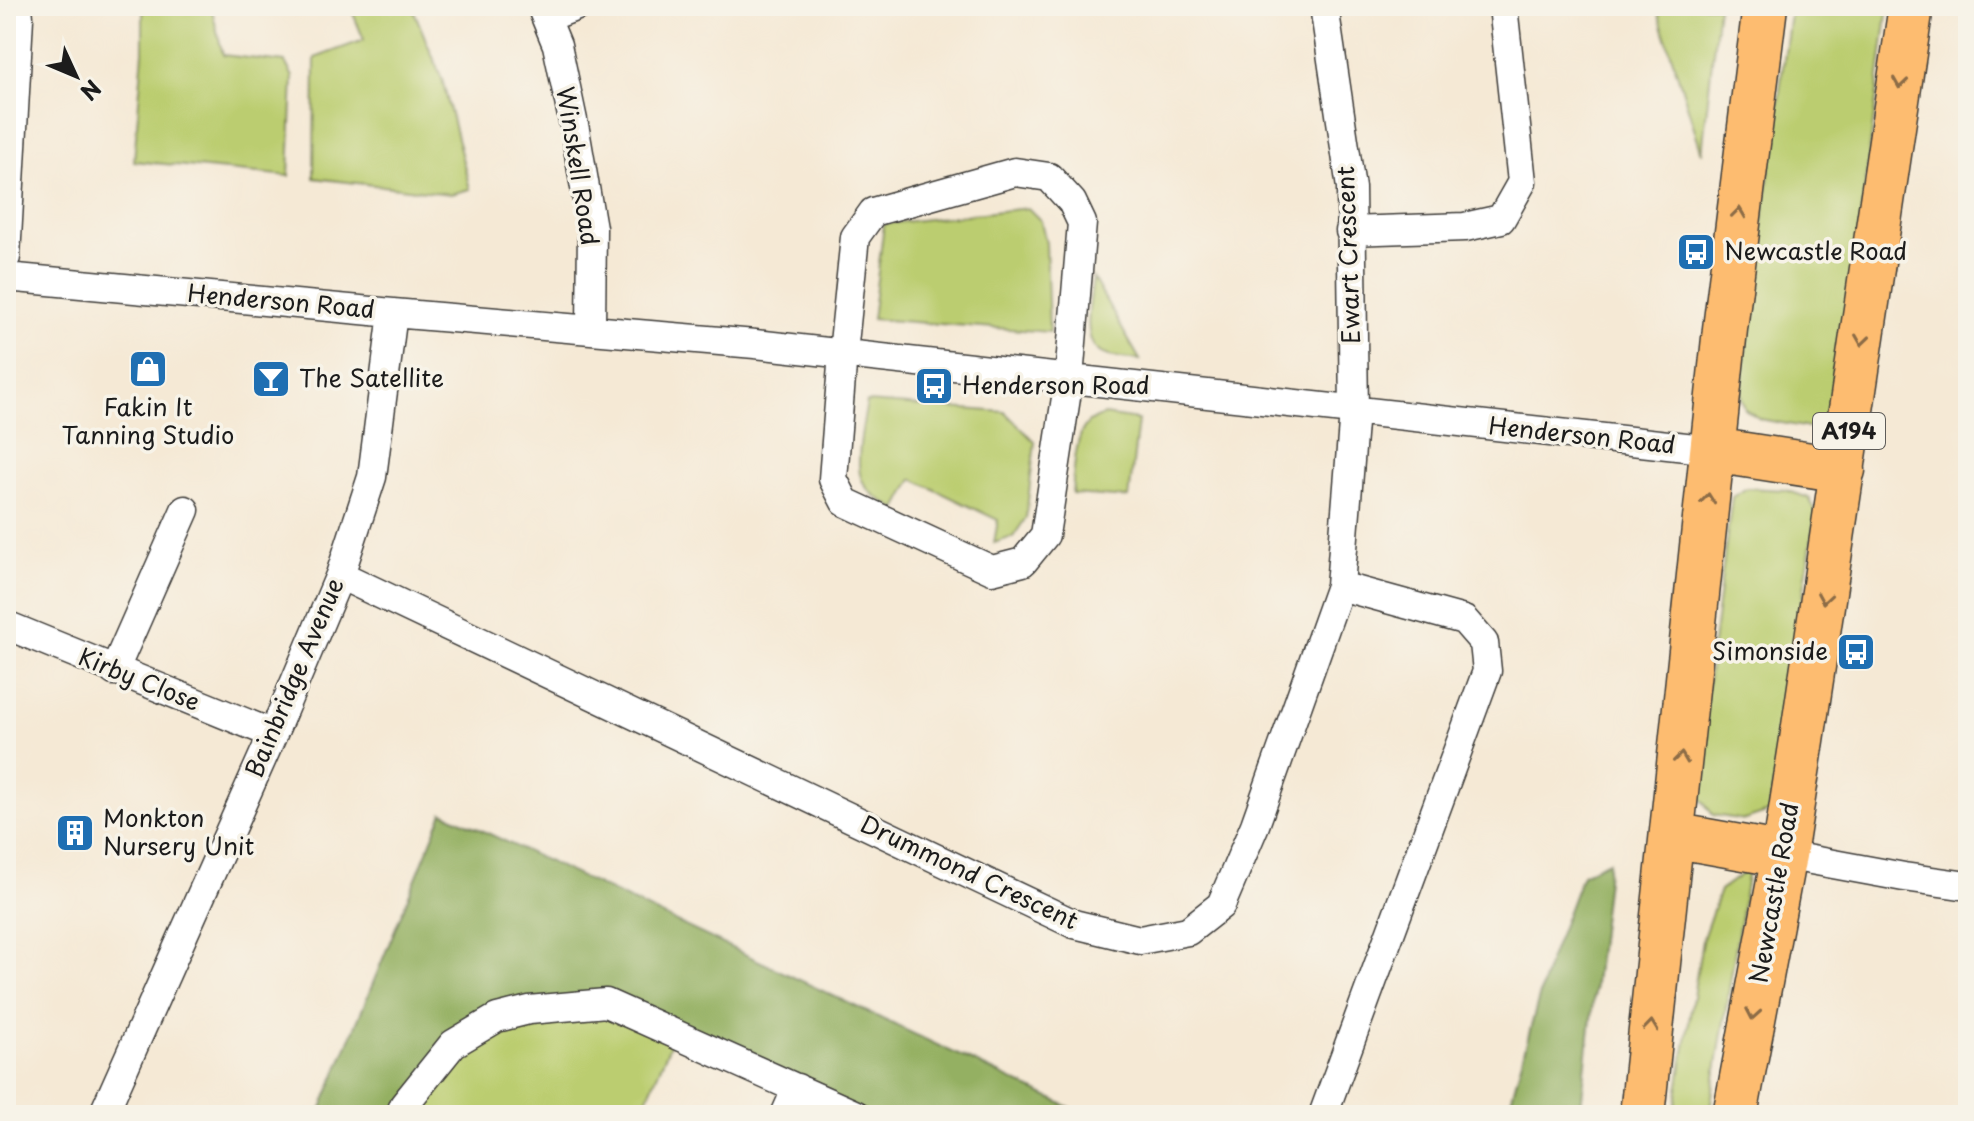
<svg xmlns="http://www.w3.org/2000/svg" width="1974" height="1121" font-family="'Playpen Sans',sans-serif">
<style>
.green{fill:#bbcd70;stroke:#6c7446;stroke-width:2}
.forest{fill:#94b062;stroke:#58663f;stroke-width:2}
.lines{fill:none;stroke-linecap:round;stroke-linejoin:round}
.street-casing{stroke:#3d3b38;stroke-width:31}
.primary-casing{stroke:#3d3b38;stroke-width:47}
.street{stroke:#fff;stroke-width:28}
.primary{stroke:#fdbc6f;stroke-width:44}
.oneway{stroke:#8c6c46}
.labels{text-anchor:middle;stroke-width:7;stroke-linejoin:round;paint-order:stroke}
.shield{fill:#f7f3e8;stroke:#5e5c59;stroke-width:2}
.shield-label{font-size:22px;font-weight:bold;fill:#1c1c1c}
.street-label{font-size:24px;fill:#1c1c1c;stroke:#f7f3e8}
.poi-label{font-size:24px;fill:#1c1c1c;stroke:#f7f3e8;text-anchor:start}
</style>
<rect width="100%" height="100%" fill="#f7f3e8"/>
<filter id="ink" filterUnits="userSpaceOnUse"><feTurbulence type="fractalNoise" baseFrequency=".0125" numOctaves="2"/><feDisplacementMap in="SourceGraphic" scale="16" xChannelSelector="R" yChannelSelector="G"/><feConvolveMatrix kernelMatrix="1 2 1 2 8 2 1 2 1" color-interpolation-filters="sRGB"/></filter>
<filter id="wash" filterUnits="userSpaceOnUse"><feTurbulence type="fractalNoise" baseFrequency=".006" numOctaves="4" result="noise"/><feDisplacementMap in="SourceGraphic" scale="32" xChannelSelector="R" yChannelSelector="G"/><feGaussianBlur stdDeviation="1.8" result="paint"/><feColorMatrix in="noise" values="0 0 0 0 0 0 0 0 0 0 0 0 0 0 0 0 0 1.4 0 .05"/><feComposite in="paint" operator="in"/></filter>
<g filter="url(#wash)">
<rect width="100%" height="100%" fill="#f5e9d5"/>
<path class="green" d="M143,6H211L223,55L285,62L293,77L289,176L134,161L143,52Z
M350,6H412L442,79L470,189L451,194L314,178L315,58L364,40Z
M1656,6H1718L1702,153Z
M1791,6H1888L1838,397L1830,414L1809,428L1760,419L1745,409L1740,393Z
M1028,208L1041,221L1046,243L1049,332L872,319L884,224Z
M1093,278L1140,360C1128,358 1112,359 1101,353C1080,341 1091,299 1093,278Z
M867,402L1005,412L1035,442L1026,518L1013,537L994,543L998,520L913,479L897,509C884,502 869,495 862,480C854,465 864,419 867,402Z
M1104,415L1138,420L1129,498L1072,494C1074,476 1074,437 1087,424C1091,419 1098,417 1104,415Z
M1747,488L1786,490L1809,498L1816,512L1769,812L1745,820L1713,815L1694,789L1732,497Z
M1748,870L1709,1115H1674L1702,941L1720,890Z
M606,1003L675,1033L640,1115H400L453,1044Z"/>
<path class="forest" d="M443,812L1086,1115H856L606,1003L497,1018L400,1115H319Z
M1609,861L1580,1115H1507L1548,964L1582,874Z"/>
</g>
<g filter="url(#ink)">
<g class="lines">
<defs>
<path id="street" d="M541,6L557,45L575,130L592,228L591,329
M546,18L577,6
M1015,172L1049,177L1072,202L1082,223L1069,378L1045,535L1023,562L992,570L845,502L833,479L843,353L855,237L873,212Z
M1350,231L1465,227L1501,219L1522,182L1503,6
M6,257L19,18L18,6
M6,277L393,313L755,344L1713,450
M340,575L1074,924L1140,940L1188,931L1221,905L1255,825L1340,586L1354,411L1351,188L1324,6
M6,625L273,734
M114,671L185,510
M1784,855L1904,877L1968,886
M103,1115L273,734L340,575L372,477L393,313
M400,1115L404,1105L453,1044L497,1018L529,1010L606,1003L856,1115
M785,1115L797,1088
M1323,1115L1487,671L1484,643L1464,620L1340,586"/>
<path id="primary" d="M1713,450L1843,470
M1672,835L1784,855
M1642,1115L1725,329L1765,6
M1735,1115L1784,855L1802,740L1911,6"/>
</defs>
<use href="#street" class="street-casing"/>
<use href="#primary" class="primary-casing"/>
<use href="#street" class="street"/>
<use href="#primary" class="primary"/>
</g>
<defs><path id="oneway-chevron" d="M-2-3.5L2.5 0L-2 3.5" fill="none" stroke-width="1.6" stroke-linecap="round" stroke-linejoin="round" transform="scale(2)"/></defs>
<g class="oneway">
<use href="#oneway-chevron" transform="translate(1900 83) rotate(98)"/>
<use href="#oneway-chevron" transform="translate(1739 213) rotate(-83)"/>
<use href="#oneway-chevron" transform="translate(1862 340) rotate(98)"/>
<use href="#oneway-chevron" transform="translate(1708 499) rotate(-84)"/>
<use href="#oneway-chevron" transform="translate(1824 598) rotate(99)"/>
<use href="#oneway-chevron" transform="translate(1681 758) rotate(-83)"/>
<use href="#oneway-chevron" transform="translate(1753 1014) rotate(100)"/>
<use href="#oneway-chevron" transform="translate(1651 1026) rotate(-84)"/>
</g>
</g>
<defs>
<symbol id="bus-square" viewBox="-11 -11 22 22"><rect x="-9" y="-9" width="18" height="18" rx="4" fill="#1f6fb2" stroke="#f7f3e8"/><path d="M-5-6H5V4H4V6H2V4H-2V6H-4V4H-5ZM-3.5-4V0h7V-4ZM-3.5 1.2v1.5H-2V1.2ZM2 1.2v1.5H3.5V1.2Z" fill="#fff"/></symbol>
<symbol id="shop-square" viewBox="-11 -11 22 22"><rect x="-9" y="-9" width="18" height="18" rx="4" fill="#1f6fb2" stroke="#f7f3e8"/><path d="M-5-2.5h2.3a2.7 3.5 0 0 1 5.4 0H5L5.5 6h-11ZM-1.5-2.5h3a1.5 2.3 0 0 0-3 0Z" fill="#fff"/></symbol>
<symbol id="bar-square" viewBox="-11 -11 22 22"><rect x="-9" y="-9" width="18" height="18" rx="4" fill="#1f6fb2" stroke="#f7f3e8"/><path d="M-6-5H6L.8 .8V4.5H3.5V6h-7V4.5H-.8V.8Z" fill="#fff"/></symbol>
<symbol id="building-square" viewBox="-11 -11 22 22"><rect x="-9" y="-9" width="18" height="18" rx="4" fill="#1f6fb2" stroke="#f7f3e8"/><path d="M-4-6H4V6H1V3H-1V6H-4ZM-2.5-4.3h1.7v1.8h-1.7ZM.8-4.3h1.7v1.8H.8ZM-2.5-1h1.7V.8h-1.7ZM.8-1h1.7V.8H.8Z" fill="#fff"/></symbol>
</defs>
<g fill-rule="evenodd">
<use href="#bus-square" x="1674" y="230" width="44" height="44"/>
<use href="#shop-square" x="126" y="347" width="44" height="44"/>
<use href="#bar-square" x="249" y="357" width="44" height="44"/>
<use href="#bus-square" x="912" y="364" width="44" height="44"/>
<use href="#bus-square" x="1834" y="630" width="44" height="44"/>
<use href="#building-square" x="53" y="811" width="44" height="44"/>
</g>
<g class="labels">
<rect class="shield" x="1813" y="413" width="72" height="36" rx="6"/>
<g class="shield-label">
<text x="1849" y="439">A194</text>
</g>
<g class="street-label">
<text transform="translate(577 166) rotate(81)" y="8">Winskell Road</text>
<text transform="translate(1349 255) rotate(-92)" y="8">Ewart Crescent</text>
<text transform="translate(281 302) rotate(5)" y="8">Henderson Road</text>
<text transform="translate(1582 436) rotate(6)" y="8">Henderson Road</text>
<text transform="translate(295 678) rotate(-67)" y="8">Bainbridge Avenue</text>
<text transform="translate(139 680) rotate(22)" y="8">Kirby Close</text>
<text transform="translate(969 873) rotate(25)" y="8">Drummond Crescent</text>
<text transform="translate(1775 893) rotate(-80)" y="8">Newcastle Road</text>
</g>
<g class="poi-label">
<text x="1724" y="260">Newcastle Road</text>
<text x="299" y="387">The Satellite</text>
<text x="962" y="394">Henderson Road</text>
<text x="148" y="416" text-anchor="middle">Fakin It<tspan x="148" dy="28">Tanning Studio</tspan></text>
<text x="1828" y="660" text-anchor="end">Simonside</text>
<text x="103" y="827">Monkton<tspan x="103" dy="28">Nursery Unit</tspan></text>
</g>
</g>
<rect width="1974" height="1121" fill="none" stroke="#f7f3e8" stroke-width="32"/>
<g transform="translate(76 76) rotate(134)" stroke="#f7f3e8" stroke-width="6" paint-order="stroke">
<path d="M0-6L14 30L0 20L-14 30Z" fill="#1c1c1c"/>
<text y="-12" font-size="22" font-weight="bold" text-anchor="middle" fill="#1c1c1c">N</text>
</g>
</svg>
